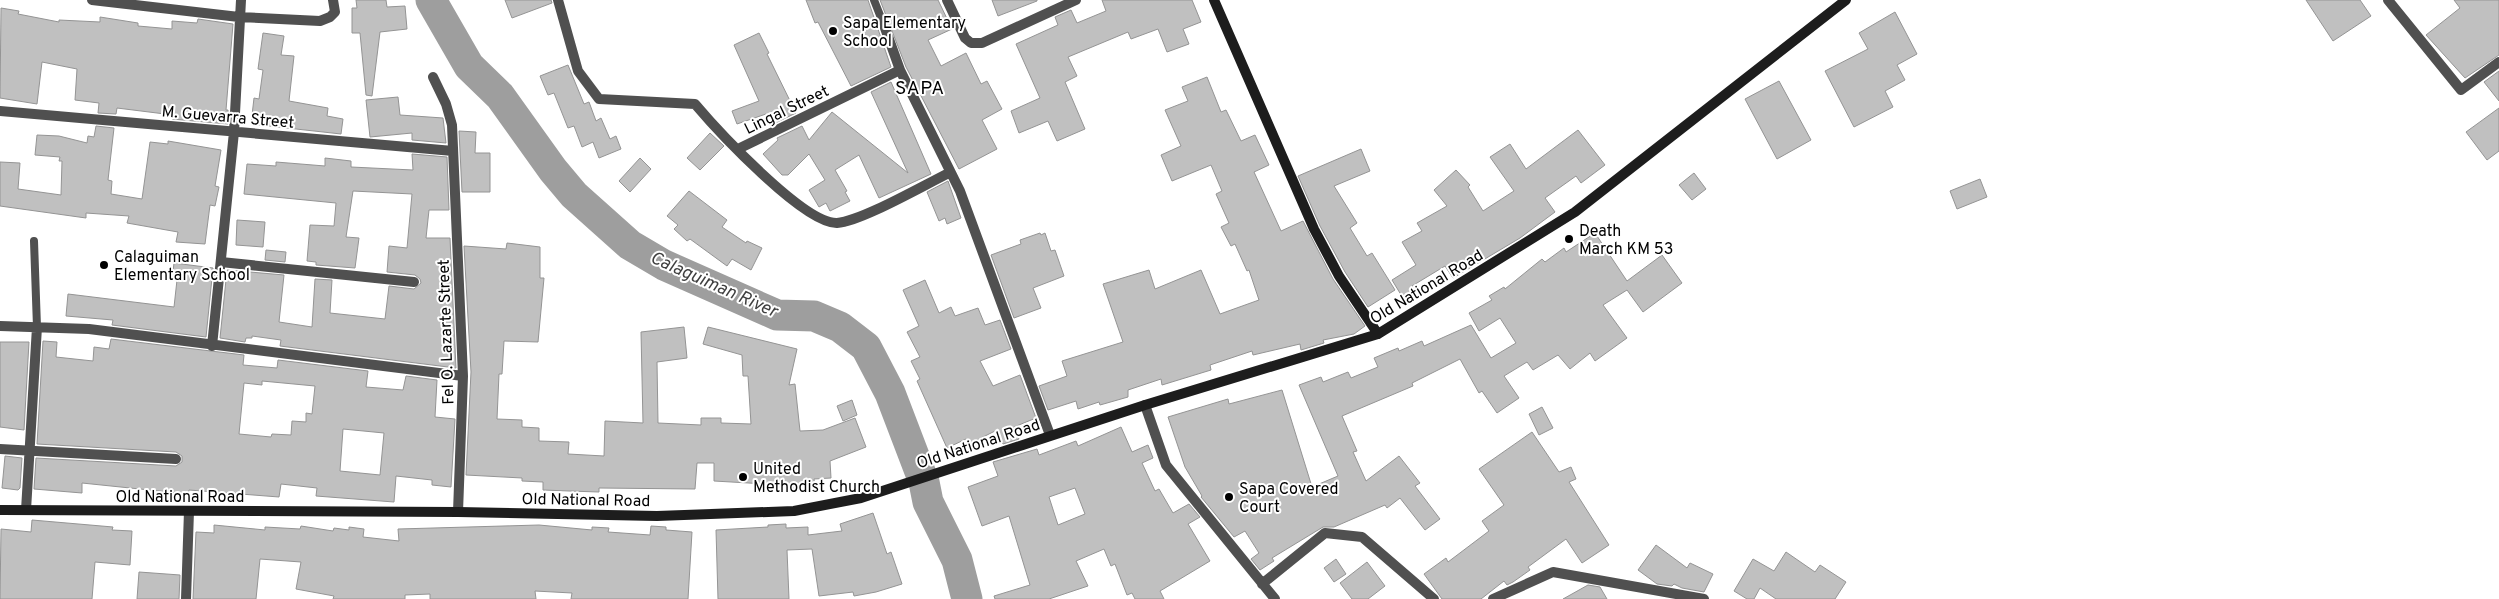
<svg xmlns="http://www.w3.org/2000/svg" width="2499" height="599" font-family="Overpass,sans-serif">
<style>
.lines{fill:none;stroke-linecap:round;stroke-linejoin:round}
.river{stroke:#9e9e9e;stroke-width:31}
.building{fill:#c0c0c0;stroke:#949494;fill-rule:evenodd}
.lane{stroke:#505050;stroke-width:8}
.street{stroke:#505050;stroke-width:10}
.secondary{stroke:#1d1d1d;stroke-width:10}
.poi-dot{fill:#000;stroke:#fff;stroke-width:2}
.labels{text-anchor:middle;stroke-width:4;stroke-linejoin:round;paint-order:stroke}
.poi-label{font-size:16px;fill:#000;stroke:#fff;text-anchor:start}
.street-label{font-size:16px;fill:#000;stroke:#fff}
.water-label{font-size:18px;font-style:italic;fill:#3f3f3f;stroke:#fff}
.quarter-label{font-size:19px;letter-spacing:1px;fill:#000;stroke:#fff}
</style>
<rect width="100%" height="100%" fill="#fff"/>
<g class="lines">
<path class="river" d="M431,0L469,66L500,96L553,170L574,195L630,245L664,265L777,315L814,316L840,327L866,347L890,393L924,482L928,502L957,560L967,599"/>
</g>
<path class="building" d="M356,0H386L387,7L405,6L407,29L380,32L372,96L366,95L360,33H352V8H357Z
M505,0H551L552,3L512,18Z
M806,0H868L891,67L851,86L818,22L815,23Z
M880,0H938L952,29L928,40L941,66L966,53L981,84L987,81L1002,109L982,120L997,149L959,169L906,67Z
M992,0H1037V1L998,16Z
M1102,0H1192L1201,22L1183,29L1189,44L1167,52L1158,29L1131,39L1128,32L1068,57L1077,76L1065,82L1085,129L1057,141L1048,121L1019,133L1011,111L1040,98L1016,44L1058,25L1055,17L1071,10L1077,23L1106,11Z
M2306,0H2360L2371,16L2333,41Z
M2454,0H2499V55L2465,78L2426,35L2460,8Z
M1,8L19,11L18,14L59,22V20L100,22V17L138,23V26L172,29V21L197,23L198,19L233,24L226,110H228V124L172,119L173,115L117,108L116,114L98,113L99,103L75,100L77,69L42,62L37,104L0,98Z
M1895,12L1917,54L1897,65L1905,80L1885,91L1893,107L1854,127L1825,71L1868,49L1859,33Z
M263,33L284,36L281,55L294,56L289,101L328,108L327,116L343,119L341,134L251,124L254,98L259,99L263,70L258,69Z
M759,33L769,53L767,54L796,113L771,125L766,114L737,124L732,111L759,101L734,45Z
M568,65L584,104L589,102L596,121L601,118L610,139L616,136L621,149L599,158L593,142L582,147L574,126L568,128L554,93L548,95L540,76Z
M2499,71V101L2484,82Z
M1207,77L1221,112L1226,110L1241,141L1255,135L1269,165L1254,172L1281,231L1303,221L1333,279L1365,326L1354,334L1323,340L1324,343L1301,350L1300,344L1253,355L1252,351L1210,365L1211,370L1162,385L1161,379L1128,390V397L1100,405L1099,402L1078,409L1076,401L1048,410L1039,386L1067,376L1062,361L1123,342L1103,284L1149,270L1155,289L1201,270L1220,314L1259,300L1249,270L1247,271L1235,244L1231,246L1221,227L1229,223L1216,194L1222,191L1211,165L1172,181L1161,155L1181,146L1165,110L1188,101L1182,87Z
M1779,81L1811,140L1777,159L1745,99Z
M891,82L931,174L879,198L859,155L835,170L847,191L845,192L850,201L830,211L826,203L819,207L809,190L825,180L809,154L788,175H782L763,154L778,140L777,138L802,126L809,140L832,112L908,173L871,92Z
M398,97L400,115L443,118L446,143L412,140V133L370,137L366,100Z
M2499,108V151L2487,160L2466,132Z
M96,126L114,128L108,180L112,181L111,194L142,199L150,142L168,144V141L221,150L215,186L219,187L215,206L210,205L205,244L176,242L178,232L127,223L129,216L86,213V218L0,206V162L20,163L18,189L61,195L62,161H59L60,157L35,155L37,135L59,136L87,143L88,136L94,137Z
M1578,130L1605,165L1581,183L1576,176L1545,198L1555,212L1520,238L1453,278L1445,266L1412,286L1418,296L1406,303L1392,280L1416,265L1402,242L1422,231L1417,223L1447,206L1434,190L1456,170L1470,185L1468,187L1483,211L1514,191L1490,157L1510,144L1526,169Z
M459,131L476,132L475,153H490V192H462Z
M710,133L724,146L700,170L687,158Z
M1361,149L1370,171L1334,186L1357,223L1350,228L1367,256L1372,253L1395,290L1368,307L1345,272L1320,226L1298,176Z
M412,154L447,157L449,210H429L426,238H450L456,368L280,346L281,340L252,336V338H246L245,342L220,338L227,270L284,275L279,322L312,327L315,279L332,280L330,313L385,319L389,286L414,289L421,283L420,279L415,275L387,272L389,246L407,248L412,194L353,191L346,237L359,238L355,268L316,265V262L307,261L310,225L334,226L336,203L244,194L247,164L276,166V162L325,166V158L351,161V167L413,170Z
M640,158L651,169L630,192L619,181Z
M1694,173L1706,189L1692,200L1679,185Z
M1980,179L1987,197L1957,209L1950,191Z
M948,181L961,218L947,224L945,218L939,221L927,192Z
M689,191L727,220L722,227L746,243L747,241L762,248L751,270L732,259L727,266L690,239L687,241L674,229L678,225L667,216Z
M237,220L265,222L263,247L236,245Z
M1040,233L1041,235L1045,233L1051,251L1055,250L1064,276L1033,288L1041,308L1014,318L991,255L1021,244L1020,240Z
M1595,233L1627,281L1662,255L1682,283L1643,312L1627,290L1603,305L1627,338L1595,361L1590,353L1570,369L1558,355L1533,370L1527,362L1504,376L1519,398L1497,413L1482,391L1479,393L1460,359L1412,383L1413,386L1342,416L1357,451L1353,452L1366,481L1399,456L1420,483L1415,486L1440,519L1425,530L1400,498L1387,508L1385,505L1334,527H1323L1272,558L1274,561L1260,570L1251,559L1259,553L1245,531L1234,537L1201,497L1202,496L1185,467L1168,417L1228,399L1229,404L1282,390L1312,487L1338,476L1299,385L1321,377L1323,382L1348,372L1351,378L1378,367L1374,358L1398,348L1399,351L1422,341L1424,346L1471,325L1491,358L1516,343L1500,318L1479,331L1469,313L1492,300L1489,296L1504,287L1505,289L1542,259L1545,262L1564,248L1566,252Z
M507,243L540,247V278H544L538,342L504,341L502,374H499L497,419L522,420V427L539,428V441L569,442L568,454L604,456L605,421L643,423L641,332L684,327L687,358L657,362L658,423L701,425V418H721V423L751,424L748,376H743L742,355L703,344L708,327L797,349L789,385L795,384L800,431L823,430L855,418L866,447L830,461L831,478L814,479L815,489L795,490L766,488V484L714,481V463H697L695,489L599,488V492L569,491L543,490V482L522,481V478L466,475L471,372L464,246L506,249Z
M266,250L286,252L285,262L265,260Z
M174,263L213,268L206,337L112,325L113,320L66,316L68,294L174,307L177,280H172Z
M925,280L939,313L951,307L955,316L978,308L985,325L1000,320L1011,349L980,361L993,386L1020,375L1036,418L1014,427L1019,439L1003,444L997,430L969,444L966,439L947,448L917,381L920,379L911,361L920,357L907,332L919,326L903,290Z
M111,339L244,355L243,365L277,368L278,360L368,371L366,387L403,390L406,376L437,380L435,417L455,419L451,487L432,485V480L396,476L394,502L316,496L317,488L281,484L279,497L189,490L188,494L82,483V493L34,489L36,458L176,466L182,462V456L176,452L37,444L43,341L57,342L56,357L93,361L94,347L109,349ZM262,381L315,386L312,414L306,413V422L292,421L291,435L272,434L271,437L239,434L244,383L262,385ZM343,429L384,433L380,475L340,471Z
M0,342H29L24,430L0,427Z
M852,400L857,415L843,421L837,406Z
M1542,407L1553,428L1539,435L1529,414Z
M1121,427L1132,452L1148,445L1153,458L1142,463L1155,491L1159,489L1173,513L1189,504L1200,517L1188,524L1210,561L1160,591L1164,599H1135L1132,593L1127,595L1115,564L1111,566L1104,549L1076,561L1088,586L1049,599H995L994,596L1030,585L1009,516L982,526L968,487L998,476L993,462L1037,449L1039,455L1076,441L1078,446ZM1075,488L1085,514L1058,525L1049,497Z
M1532,432L1559,472L1571,467L1576,479L1569,482L1609,545L1582,563L1566,539L1528,567L1530,570L1513,582L1507,585L1504,581L1481,599H1442L1424,574L1446,558L1448,562L1489,531L1482,521L1504,505L1479,469Z
M5,456L22,458L20,488L18,490L2,488Z
M873,513L887,554L891,552L902,584L876,592L854,596L853,592L819,596L812,549L787,550L789,599H718L716,530L768,527V525L786,524V528L808,527V535L842,531L840,524Z
M32,520L113,527L112,530L132,531L130,565L95,562L92,599H0L1,529L31,532Z
M214,525L265,530V527L300,529L301,526L333,531L334,528L349,530V527L364,529L363,537L399,541L398,529L539,525L592,530V527L609,528L608,532L650,535L651,526L666,527V530L692,532L688,599H571L572,593L535,591L536,599H430V594L405,595V599H333L334,596L296,589L301,562L260,559L256,599H193L196,532L214,533Z
M1656,545L1687,568L1690,563L1713,574L1704,592L1682,588L1674,584L1672,586L1657,584L1638,570Z
M1786,552L1815,572L1820,565L1846,582L1835,599H1776L1760,588L1754,599H1747L1734,591L1753,559L1774,571Z
M1336,559L1346,574L1334,582L1324,568Z
M1367,562L1385,586L1368,599H1352L1340,583Z
M139,572L180,575L179,599H137Z
M1588,585L1600,587L1607,599H1563Z"/>
<g class="lines">
<path class="lane" d="M874,0L885,28
M34,241L37,327"/>
<path class="street" d="M92,0L239,17L320,21L330,17L335,12L333,0
M558,0L578,71L599,99L695,104C717,130 804,224 837,223C862,221 924,185 949,173
M947,0L965,38L971,43H982L1076,0
M2388,0L2461,90L2499,62
M885,28L900,70L960,191L1050,435
M433,77L446,104L452,125L463,376L458,512
M0,111L453,151
M738,149L900,70
M221,262L414,282
M0,326L89,329L463,376
M212,346L234,132L241,0
M1145,405L1166,465L1275,599
M0,449L176,459
M26,510L37,327
M1262,584L1325,533L1362,537L1434,599
M186,599L189,511
M1493,599L1553,572L1704,599"/>
<path class="secondary" d="M1214,0L1314,229L1339,276L1378,334
M0,510L458,512L657,516L794,511L861,498L1145,405L1378,334L1575,212L1846,0"/>
</g>
<g class="poi-dot">
<circle cx="833" cy="31" r="5"/>
<circle cx="1569" cy="239" r="5"/>
<circle cx="104" cy="265" r="5"/>
<circle cx="743" cy="477" r="5"/>
<circle cx="1229" cy="497" r="5"/>
</g>
<g class="labels">
<g class="poi-label">
<text x="843" y="28">Sapa Elementary<tspan x="843" dy="18">School</tspan></text>
<text x="1579" y="236">Death<tspan x="1579" dy="18">March KM 53</tspan></text>
<text x="114" y="262">Calaguiman<tspan x="114" dy="18">Elementary School</tspan></text>
<text x="753" y="474">United<tspan x="753" dy="18">Methodist Church</tspan></text>
<text x="1239" y="494">Sapa Covered<tspan x="1239" dy="18">Court</tspan></text>
</g>
<g class="street-label">
<text transform="translate(786 109) rotate(-26)" y="6">Lingal Street</text>
<text transform="translate(228 116) rotate(5)" y="6">M. Guevarra Street</text>
<text transform="translate(1426 286) rotate(-31)" y="6">Old National Road</text>
<text transform="translate(445 332) rotate(-92)" y="6">Fel O. Lazarte Street</text>
<text transform="translate(978 443) rotate(-18)" y="6">Old National Road</text>
<text x="180" y="502">Old National Road</text>
<text transform="translate(586 499) rotate(1)" y="6">Old National Road</text>
</g>
<g class="water-label">
<text transform="translate(714 284) rotate(24)" y="6">Calaguiman River</text>
</g>
<g class="quarter-label">
<text x="920" y="94">SAPA</text>
</g>
</g>
</svg>
